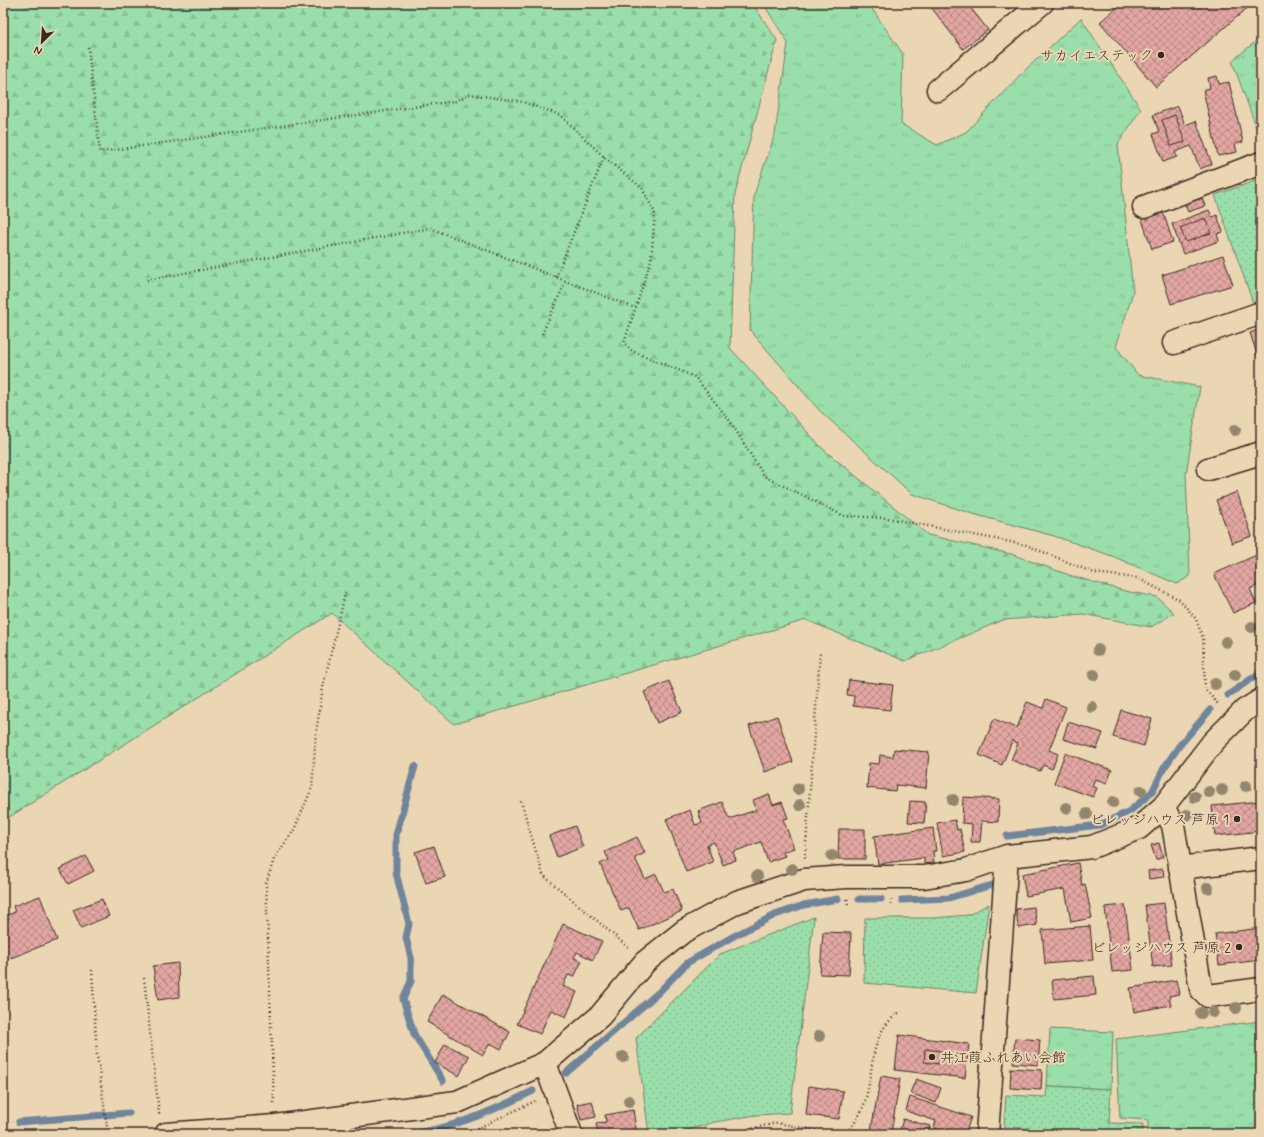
<svg xmlns="http://www.w3.org/2000/svg" width="1264" height="1137" font-family="Mynerve,'Klee One',sans-serif">
<style>
.grass{fill:url(#grass-tufts);stroke:#6a8464}
.forest{fill:url(#forest-firs);stroke:#6a8464}
.park{fill:url(#park-dots);stroke:#6a8464}
.lines{fill:none;stroke-linecap:round;stroke-linejoin:round}
.stream{stroke:#70859b;stroke-width:7}
.building{fill:url(#building-cross-hatch);stroke:#3b2a1e}
.minor-casing{stroke:#3b2a1e;stroke-width:25}
.path{stroke:#3b2a1e;stroke-width:2.5;stroke-dasharray:1 3;stroke-linecap:butt}
.minor{stroke:#ebd6b4;stroke-width:22}
.tree{fill:#92866d}
.poi-dot{fill:#3b2a1e;stroke:#ebd6b4;stroke-width:1.5}
.labels{text-anchor:middle;stroke-width:4;stroke-linejoin:round;paint-order:stroke}
.poi-label{font-size:14px;fill:#3b2a1e;stroke:#ebd6b4;text-anchor:end}
</style>
<defs>
<pattern id="grass-tufts" width="24" height="20" patternUnits="userSpaceOnUse"><rect width="24" height="20" fill="#9adfab"/><path d="M3 7l-1-3M5 7V3M7 7l1-3M15 17l-1-3M17 17v-4M19 17l1-3" fill="none" stroke="#86c093"/></pattern>
<pattern id="forest-firs" width="22" height="20" patternUnits="userSpaceOnUse"><rect width="22" height="20" fill="#9adfab"/><path d="M5 1l3.5 6h-7zM16 11l3.5 6h-7z" fill="#86c093"/></pattern>
<pattern id="park-dots" width="8" height="8" patternUnits="userSpaceOnUse"><rect width="8" height="8" fill="#9adfab"/><path d="M2 2h.1M6 6h.1" fill="none" stroke="#86c093" stroke-width="1.8" stroke-linecap="round"/></pattern>
<pattern id="building-cross-hatch" width="8" height="8" patternUnits="userSpaceOnUse"><rect width="8" height="8" fill="#e2a7a3"/><path d="M0 0l8 8M0 8l8-8" fill="none" stroke="#b88884"/></pattern>
</defs>
<rect width="100%" height="100%" fill="#ebd6b4"/>
<filter id="ink" filterUnits="userSpaceOnUse"><feTurbulence type="fractalNoise" baseFrequency=".025" numOctaves="2"/><feDisplacementMap in="SourceGraphic" scale="8" xChannelSelector="R" yChannelSelector="G"/><feConvolveMatrix kernelMatrix="1 2 1 2 8 2 1 2 1" color-interpolation-filters="sRGB"/></filter>
<g filter="url(#ink)">
<path class="grass" d="M763,3H868L903,54L901,124L937,145L966,132L1020,75L1081,18L1141,109L1118,144L1133,292L1116,347L1138,375L1200,387L1186,474L1190,576L1177,584L1112,556L1054,536L973,514L912,494L819,410L750,330L754,195L775,134L788,43Z
M1261,37V140L1232,61Z
M1261,1021V1134H1148V1120L1120,1118L1116,1039Z
M1050,1029L1113,1032L1111,1089L1047,1086Z"/>
<path class="forest" d="M3,3H752L777,40L735,194L730,348L823,449L928,535L1011,554L1072,576L1125,591L1157,597L1174,613L1151,627L1083,614L1003,620L905,661L806,620L454,724L332,613L3,821Z"/>
<path class="park" d="M1261,179V300L1253,303L1215,195Z
M989,904L976,993L864,983L865,918H934L968,915Z
M814,917L790,1113L756,1115L715,1122L674,1134H649L636,1038L720,954Z
M1047,1086L1111,1089L1109,1123L1143,1124L1142,1134H1045V1129L1004,1127L1006,1095L1046,1097Z"/>
<g class="lines">
<path class="stream" d="M1228,695L1261,672
M415,766L396,835V873L409,924L406,938L411,958V981L403,999L414,1034L443,1081
M1007,836L1100,825L1130,811L1152,792L1164,768L1179,746L1210,710
M859,899H881
M902,900L949,898L992,885
M566,1073L659,992L687,963L732,937L775,915L804,905L838,899
M19,1122L129,1113
M406,1134C451,1130 492,1111 533,1091"/>
</g>
<path class="building" d="M928,3H967L988,30L963,49Z
M1002,3H1017L1007,10Z
M1122,3H1253L1156,87L1100,22Z
M1217,76L1219,84L1229,82L1243,142L1235,144L1237,152L1218,156L1203,90L1210,88L1208,78Z
M1178,106L1185,125L1196,121L1212,164L1200,169L1191,146L1175,152L1177,157L1163,162L1153,134L1159,132L1153,115Z
M1175,115L1185,142L1171,146L1162,120Z
M1199,190L1205,206L1188,212L1182,196Z
M1161,206L1173,242L1152,249L1140,214Z
M1209,210L1212,217L1217,215L1223,232L1217,234L1219,241L1183,254L1172,224Z
M1205,218L1211,233L1186,242L1180,228Z
M1223,255L1233,285L1171,304L1162,275Z
M1261,329V366L1250,333Z
M1237,492L1252,536L1232,543L1216,500Z
M1261,500V512L1257,502Z
M1261,518V530L1257,519Z
M1261,553V584L1250,589L1256,603L1233,613L1214,574Z
M849,680L893,685L890,710L853,706L854,696L847,695Z
M669,681L682,712L657,723L644,692Z
M1046,699L1066,707L1049,750L1058,754L1052,769L1043,765L1040,771L1011,760L1018,743L1012,741L1002,765L979,755L994,719L1017,728L1027,702L1043,708Z
M1121,710L1152,719L1144,746L1113,737Z
M777,716L793,762L765,772L749,726Z
M1068,722L1103,733L1097,749L1063,739Z
M894,749L929,752L926,788L896,785L895,791L867,788L869,763L879,764L880,755L893,757Z
M1065,753L1112,770L1107,783L1095,779L1092,786L1097,788L1093,797L1054,783Z
M769,794L773,805L782,802L788,818L783,819L794,848L783,852L785,856L768,862L761,842L733,852L736,860L723,865L714,842L707,845L713,862L686,872L666,819L690,810L695,825L702,823L698,811L722,802L729,819L756,810L753,800Z
M963,797L999,799L998,822L982,821L980,842H971L972,824L962,823Z
M910,801L926,802L924,823L908,822Z
M1261,801V831L1215,836L1212,806Z
M955,820L957,830L960,829L965,852L943,856L937,823Z
M575,826L583,847L557,857L549,836Z
M933,828L936,851H933L934,863L924,864V858L878,864L874,836Z
M839,829H865V859H838Z
M637,837L645,853L635,858L645,879L656,874L664,892L673,889L682,911L639,930L629,908L621,911L600,864L609,860L605,852Z
M1159,843L1163,857L1156,860L1151,845Z
M434,846L445,877L426,883L415,852Z
M86,856L94,871L68,884L60,869Z
M1078,863L1082,885L1085,884L1092,918L1071,922L1065,889L1026,896L1022,874Z
M1163,869L1164,877L1149,879L1148,871Z
M40,896L57,940L3,961V917L15,912L13,906Z
M102,899L109,916L81,928L73,910Z
M1164,903L1172,965L1153,967L1145,905Z
M1125,905L1133,970L1112,972L1105,907Z
M1034,907L1037,925L1018,928L1016,909Z
M563,924L602,941L593,960L577,952L574,958L582,961L574,977L568,975L563,986L577,992L566,1017L551,1010L540,1034L517,1024Z
M1090,926L1093,960L1045,964L1042,930Z
M1261,928V960L1219,965L1215,934Z
M823,932L851,933L849,975L820,974Z
M178,963L179,997L158,1000L153,966Z
M1094,976L1096,995L1054,999L1052,980Z
M1176,980L1179,994L1169,996L1171,1005L1134,1012L1130,988Z
M443,994L510,1032L501,1049L490,1043L483,1055L427,1022Z
M899,1035L969,1044L965,1078L895,1070Z
M1015,1038L1040,1040L1038,1065L1013,1063Z
M445,1044L469,1056L459,1076L435,1063Z
M925,1049L941,1051L940,1064L924,1062Z
M1011,1068L1042,1070L1041,1090L1010,1088Z
M881,1076L900,1079L891,1133L871,1130Z
M916,1079L941,1088L936,1103L910,1093Z
M809,1086L843,1091L839,1119L806,1115Z
M910,1097L971,1117L965,1134H952L934,1128L936,1121L906,1111Z
M592,1101L596,1117L581,1120L577,1104Z
M633,1110L637,1134H598L596,1123L606,1122L605,1115Z
M903,1119L930,1126L928,1134H899Z
M1002,1131L1023,1134H1002Z"/>
<g class="lines">
<defs>
<path id="minor" d="M938,90L1042,3
M1144,207L1261,163
M1174,343L1261,313
M1208,469L1261,453
M1163,807L1173,825L1201,989L1208,996L1261,989
M1180,868L1261,858
M545,1063L571,1134
M166,1134L275,1126L457,1102L545,1063L600,1016L645,962L684,931L737,902L804,880L846,877H924L966,870L1007,856L1092,847L1139,828L1163,807L1213,742L1245,710L1261,700
M987,1134L1007,856"/>
</defs>
<use href="#minor" class="minor-casing"/>
<path class="path" d="M88,47L100,152L455,101L470,94L523,102L560,115L604,157L642,188L655,213L651,260L624,343L632,351L695,377L730,421L764,476L844,516L887,518L1026,545L1094,573L1137,578L1180,600L1196,619L1203,638L1205,689L1218,704
M556,277L604,157
M147,280L430,228L635,308
M542,334L566,281
M521,801L543,875L628,947
M805,858L820,653
M847,899L848,905
M891,900V907
M92,970L97,1055L108,1134
M144,978L159,1114
M274,1103L266,884L274,859L294,830L312,788L316,733L323,687L346,590
M3,1114L8,1134
M453,1134L478,1128L535,1101
M729,1134L776,1123L832,1133L849,1130C856,1121 862,1112 865,1101C875,1069 868,1033 900,1012"/>
<use href="#minor" class="minor"/>
</g>
<g class="tree">
<circle cx="1235" cy="430" r="6"/>
<circle cx="1252" cy="627" r="6"/>
<circle cx="1226" cy="642" r="6"/>
<circle cx="1098" cy="650" r="6"/>
<circle cx="1094" cy="675" r="6"/>
<circle cx="1235" cy="675" r="6"/>
<circle cx="1215" cy="684" r="6"/>
<circle cx="1092" cy="707" r="6"/>
<circle cx="1246" cy="786" r="6"/>
<circle cx="798" cy="789" r="6"/>
<circle cx="1222" cy="790" r="6"/>
<circle cx="1141" cy="791" r="6"/>
<circle cx="1209" cy="792" r="6"/>
<circle cx="1195" cy="797" r="6"/>
<circle cx="953" cy="800" r="6"/>
<circle cx="1113" cy="802" r="6"/>
<circle cx="800" cy="805" r="6"/>
<circle cx="1066" cy="808" r="6"/>
<circle cx="1087" cy="814" r="6"/>
<circle cx="1187" cy="815" r="6"/>
<circle cx="832" cy="856" r="6"/>
<circle cx="792" cy="869" r="6"/>
<circle cx="757" cy="876" r="6"/>
<circle cx="1208" cy="888" r="6"/>
<circle cx="1236" cy="1008" r="6"/>
<circle cx="1213" cy="1012" r="6"/>
<circle cx="1201" cy="1013" r="6"/>
<circle cx="819" cy="1036" r="6"/>
<circle cx="623" cy="1057" r="6"/>
<circle cx="629" cy="1101" r="6"/>
</g>
</g>
<g class="poi-dot">
<circle cx="1161" cy="55" r="4"/>
<circle cx="1237" cy="819" r="4"/>
<circle cx="1239" cy="947" r="4"/>
<circle cx="932" cy="1057" r="4"/>
</g>
<g class="labels">
<g class="poi-label">
<text x="1153" y="60">サカイエステック</text>
<text x="1229" y="824">ビレッジハウス 芦原 1</text>
<text x="1231" y="952">ビレッジハウス 芦原 2</text>
<text x="940" y="1062" text-anchor="start">井江葭ふれあい会館</text>
</g>
</g>
<rect width="1264" height="1137" fill="none" stroke="#ebd6b4" stroke-width="16"/>
<rect x="8" y="8" width="1248" height="1121" fill="none" stroke="#3b2a1e" stroke-width="1.5" filter="url(#ink)"/>
<g transform="translate(42 42) rotate(205)" stroke="#ebd6b4" stroke-width="3" paint-order="stroke">
<path d="M0-3L7 15L0 10L-7 15Z" fill="#3b2a1e"/>
<text y="-6" font-size="11" font-weight="bold" text-anchor="middle" fill="#3b2a1e">N</text>
</g>
</svg>
